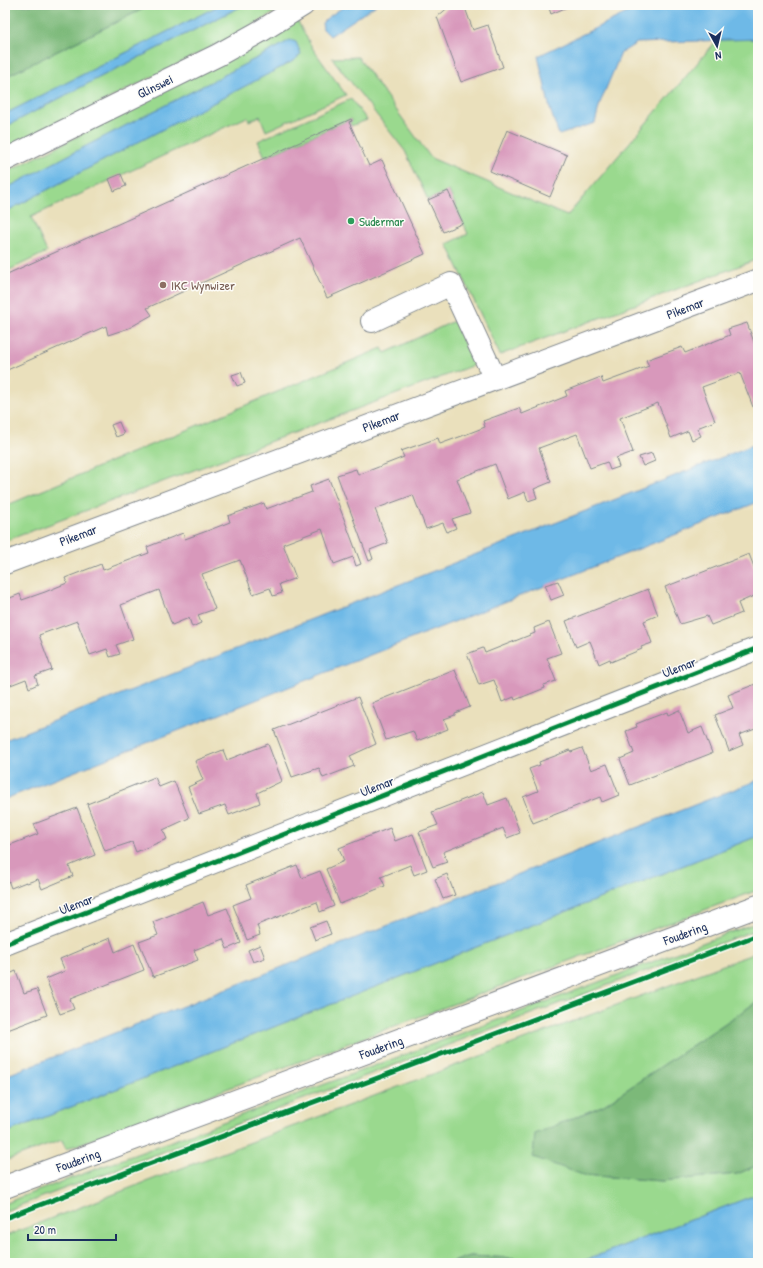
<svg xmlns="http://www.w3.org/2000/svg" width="763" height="1268" font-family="'Patrick Hand',sans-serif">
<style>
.green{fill:#9ad98e;stroke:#5a8476}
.forest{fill:#7bb979;stroke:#4b746c}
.water{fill:#6eb9e7;stroke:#4474a2}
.building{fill:#d898bb}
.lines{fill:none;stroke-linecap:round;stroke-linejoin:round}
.minor-casing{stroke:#82888d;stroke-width:24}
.minor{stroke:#fff;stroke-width:22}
.cycleway-casing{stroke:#fdfcf7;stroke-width:8}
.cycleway{stroke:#00873e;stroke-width:5}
.leisure-dot{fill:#2e9e5b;stroke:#fdfcf7;stroke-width:1.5}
.education-dot{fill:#8d6e63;stroke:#fdfcf7;stroke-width:1.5}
.labels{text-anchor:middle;stroke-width:3;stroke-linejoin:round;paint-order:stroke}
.street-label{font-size:13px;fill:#1b2f5e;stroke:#fdfcf7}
.leisure-label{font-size:13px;fill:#27864d;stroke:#fdfcf7;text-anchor:start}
.education-label{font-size:13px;fill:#785e54;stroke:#fdfcf7;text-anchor:start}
</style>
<rect width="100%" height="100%" fill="#fdfcf7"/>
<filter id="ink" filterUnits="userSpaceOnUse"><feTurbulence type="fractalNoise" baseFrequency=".025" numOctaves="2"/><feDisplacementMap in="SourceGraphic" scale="8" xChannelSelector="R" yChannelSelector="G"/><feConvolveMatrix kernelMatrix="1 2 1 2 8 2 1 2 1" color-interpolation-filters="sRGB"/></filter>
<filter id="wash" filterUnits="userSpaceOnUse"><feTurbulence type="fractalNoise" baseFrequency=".012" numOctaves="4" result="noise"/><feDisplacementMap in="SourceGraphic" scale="16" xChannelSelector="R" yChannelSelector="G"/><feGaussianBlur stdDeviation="0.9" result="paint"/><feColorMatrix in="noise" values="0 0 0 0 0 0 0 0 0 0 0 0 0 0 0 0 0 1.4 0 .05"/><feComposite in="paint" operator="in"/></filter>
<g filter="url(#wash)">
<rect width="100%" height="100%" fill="#eae0bc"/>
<path class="green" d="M151,5H220L5,114V77Z
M244,5H287L241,32L5,151V127L106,74Z
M295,20L298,22L313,49L346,95L266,131L260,116L249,121L247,117L31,217L47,252L5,272V212L295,60L301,54L290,40L278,47C187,95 95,140 5,189V173L106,122Z
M758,39V259L500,355L447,244L468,234L449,191L428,200L405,151L332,58L358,57L431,158L567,216L717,40Z
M351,99L367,120L351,126L349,122L352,121L351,119L265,157L258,141Z
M454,321L474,365L5,541V506L382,348L385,353Z
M758,836V890L66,1149L62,1140L5,1161V1133Z
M758,922V929L5,1211V1204L18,1198L503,1018Z
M758,952V1001L604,1105L536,1134L583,1175L662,1181L737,1174L758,1165V1194L578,1263H527L513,1258L470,1256L450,1263H5V1236L8,1235L182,1168Z"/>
<path class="forest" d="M5,5H151L5,77Z
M758,1001V1165L737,1174L662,1181L583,1175L533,1157L535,1134L604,1105Z
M470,1256L513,1258L527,1263H450Z"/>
<path class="water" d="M220,5H244L106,74L5,127V114Z
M346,5H376L330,36L323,29L322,23L327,18Z
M643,5H758V39L637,43L621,53L600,103L595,123L559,135L550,109L538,56Z
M290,40L296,42L301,54L295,60L5,212V189C95,140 187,95 278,47Z
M758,443V502L5,799V740Z
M758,780V836L5,1133V1076Z
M758,1194V1263H578Z"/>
<g id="blocks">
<path class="building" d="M451,5H464L473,30L488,25L503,67L461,82L437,17Z
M548,5H572L551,14Z
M351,119L352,121L349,122L369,166L382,160L425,254L327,298L300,238L147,308L152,315L129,328L108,335L106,326L5,371V275Z
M507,130L567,155L550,197L490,171Z
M121,174L126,186L114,191L109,179Z
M448,191L463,223L443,232L428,200Z
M747,323L758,353V405L753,407L740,373L702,387L715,421L697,428L701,436L692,440L688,431L671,438L658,403L620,418L633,452L616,458L619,467L610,470L607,462L590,468L577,434L539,448L551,482L534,489L537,498L528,501L525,492L508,499L495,464L457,479L470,513L452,519L456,528L447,532L443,523L426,529L413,495L375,509L388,543L370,550L373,559L369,561L337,475L356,469L358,475L404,457L401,451L438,438L440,444L462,436L485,427L483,421L519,408L522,414L567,396L565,391L601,377L603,383L649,366L646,360L682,347L685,353L730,335L728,329Z
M241,372L245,383L237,386L232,375Z
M119,422L124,434L116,437L111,425Z
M652,453L655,461L643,466L639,457Z
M329,479L361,564L356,566L353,557L334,564L322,529L283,544L296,578L279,584L282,593L273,596L270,588L253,594L240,560L202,574L215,609L198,615L201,623L192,627L189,618L172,625L159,590L121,605L133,639L116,645L120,654L110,657L107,649L90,655L77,621L39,635L52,670L35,676L38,684L29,688L26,679L8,686L5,677V600L20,594L22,600L45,592L67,583L65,578L101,564L103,570L149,553L147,547L183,533L185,539L207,531L230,522L228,516L264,503L266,509L312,492L310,486Z
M749,554L758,577V594L738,603L742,613L711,625L707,616L680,624L665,587Z
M558,581L564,595L551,600L545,585Z
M648,589L658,615L644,621L652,643L641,647L642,649L611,662L610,659L599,664L590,641L576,647L566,621Z
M549,622L561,653L547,658L556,681L544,685L545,688L515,700L514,697L502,702L494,680L479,685L467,654L483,648L485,653L535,633L534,628Z
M455,670L470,707L455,713V715L444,719L448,729L417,741L413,731L386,740L372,703Z
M758,683V728L739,735L743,745L729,751L715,715L733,708L728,695Z
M358,697L376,744L350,756L354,766L323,778L319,768L292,777L274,730Z
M679,710L688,733L702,727L712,753L630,785L620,759L634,753L626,731L637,727L636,724L651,718L667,712L668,715Z
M268,744L282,781L257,793L260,803L229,815L225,805L199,814L188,787L203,780L195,761L223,750L227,760Z
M582,748L591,770L607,764L619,795L602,802L600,797L533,823L523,797L538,791L529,769L540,765L539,762L555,756L570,750L571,752Z
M155,777L159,787L174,781L189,818L163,830L167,839L136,852L132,842L105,851L87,804Z
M483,792L488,805L507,798L520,833L507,838L503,828L443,852L447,862L433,867L419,832L438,825L432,812Z
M77,808L95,855L69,866L73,876L42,889L38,879L27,883L26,882L11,888L5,872V847L38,834L34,824Z
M390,828L395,841L413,834L427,870L414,875L410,865L381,877L385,886L340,904L326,869L344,861L339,848Z
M297,865L302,878L320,871L334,906L320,912L317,902L257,925L260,935L247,940L233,905L251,898L246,885Z
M447,874L455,895L443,899L435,879Z
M203,902L208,915L227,908L241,943L227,949L223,939L194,950L198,960L153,977L139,942L158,935L153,922Z
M326,921L331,934L315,940L310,927Z
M110,938L115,952L134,944L144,970L70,999L74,1009L60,1014L46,979L65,971L60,959Z
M260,945L265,958L253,962L248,950Z
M16,971L24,993L37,989L47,1015L5,1031V976Z"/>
</g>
</g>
<g filter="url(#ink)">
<use href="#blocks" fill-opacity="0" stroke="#82888d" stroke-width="1"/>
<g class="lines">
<defs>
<path id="minor" d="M5,160L218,55L261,31L303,5
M372,321L451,284L495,379
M5,563L758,280
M5,944L758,648
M5,1187L758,906"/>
</defs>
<use href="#minor" class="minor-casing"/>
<use href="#minor" class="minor"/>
<defs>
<path id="cycleway" d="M5,944L758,648
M5,1218L758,935"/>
</defs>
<use href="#cycleway" class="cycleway-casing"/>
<use href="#cycleway" class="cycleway"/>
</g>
</g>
<circle class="leisure-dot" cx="351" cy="221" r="4"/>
<circle class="education-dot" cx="163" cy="285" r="4"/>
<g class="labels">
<g class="street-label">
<text transform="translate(155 86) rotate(-26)" y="5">Glinswei</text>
<text transform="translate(685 308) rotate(-21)" y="5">Pikemar</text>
<text transform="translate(381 421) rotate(-21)" y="5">Pikemar</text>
<text transform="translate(78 535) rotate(-21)" y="5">Pikemar</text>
<text transform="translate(679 667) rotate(-21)" y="5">Ulemar</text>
<text transform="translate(377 786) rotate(-21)" y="5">Ulemar</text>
<text transform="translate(76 904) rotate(-21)" y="5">Ulemar</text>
<text transform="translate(685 933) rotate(-20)" y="5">Foudering</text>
<text transform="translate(381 1047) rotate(-20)" y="5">Foudering</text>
<text transform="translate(78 1160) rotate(-20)" y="5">Foudering</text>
</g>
<g class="leisure-label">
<text x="359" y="226">Sudermar</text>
</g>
<g class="education-label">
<text x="171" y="290">IKC Wynwizer</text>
</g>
</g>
<rect width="763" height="1268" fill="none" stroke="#fdfcf7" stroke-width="20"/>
<g transform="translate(717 46) rotate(172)" stroke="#fdfcf7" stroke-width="3" paint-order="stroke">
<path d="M0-3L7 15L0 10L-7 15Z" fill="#1b2f5e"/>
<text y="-6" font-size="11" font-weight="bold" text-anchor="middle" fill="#1b2f5e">N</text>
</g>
<path d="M28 1234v6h88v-6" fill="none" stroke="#1b2f5e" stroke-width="2"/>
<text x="34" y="1234" font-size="12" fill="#1b2f5e" stroke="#fdfcf7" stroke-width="3" paint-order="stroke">20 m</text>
</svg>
